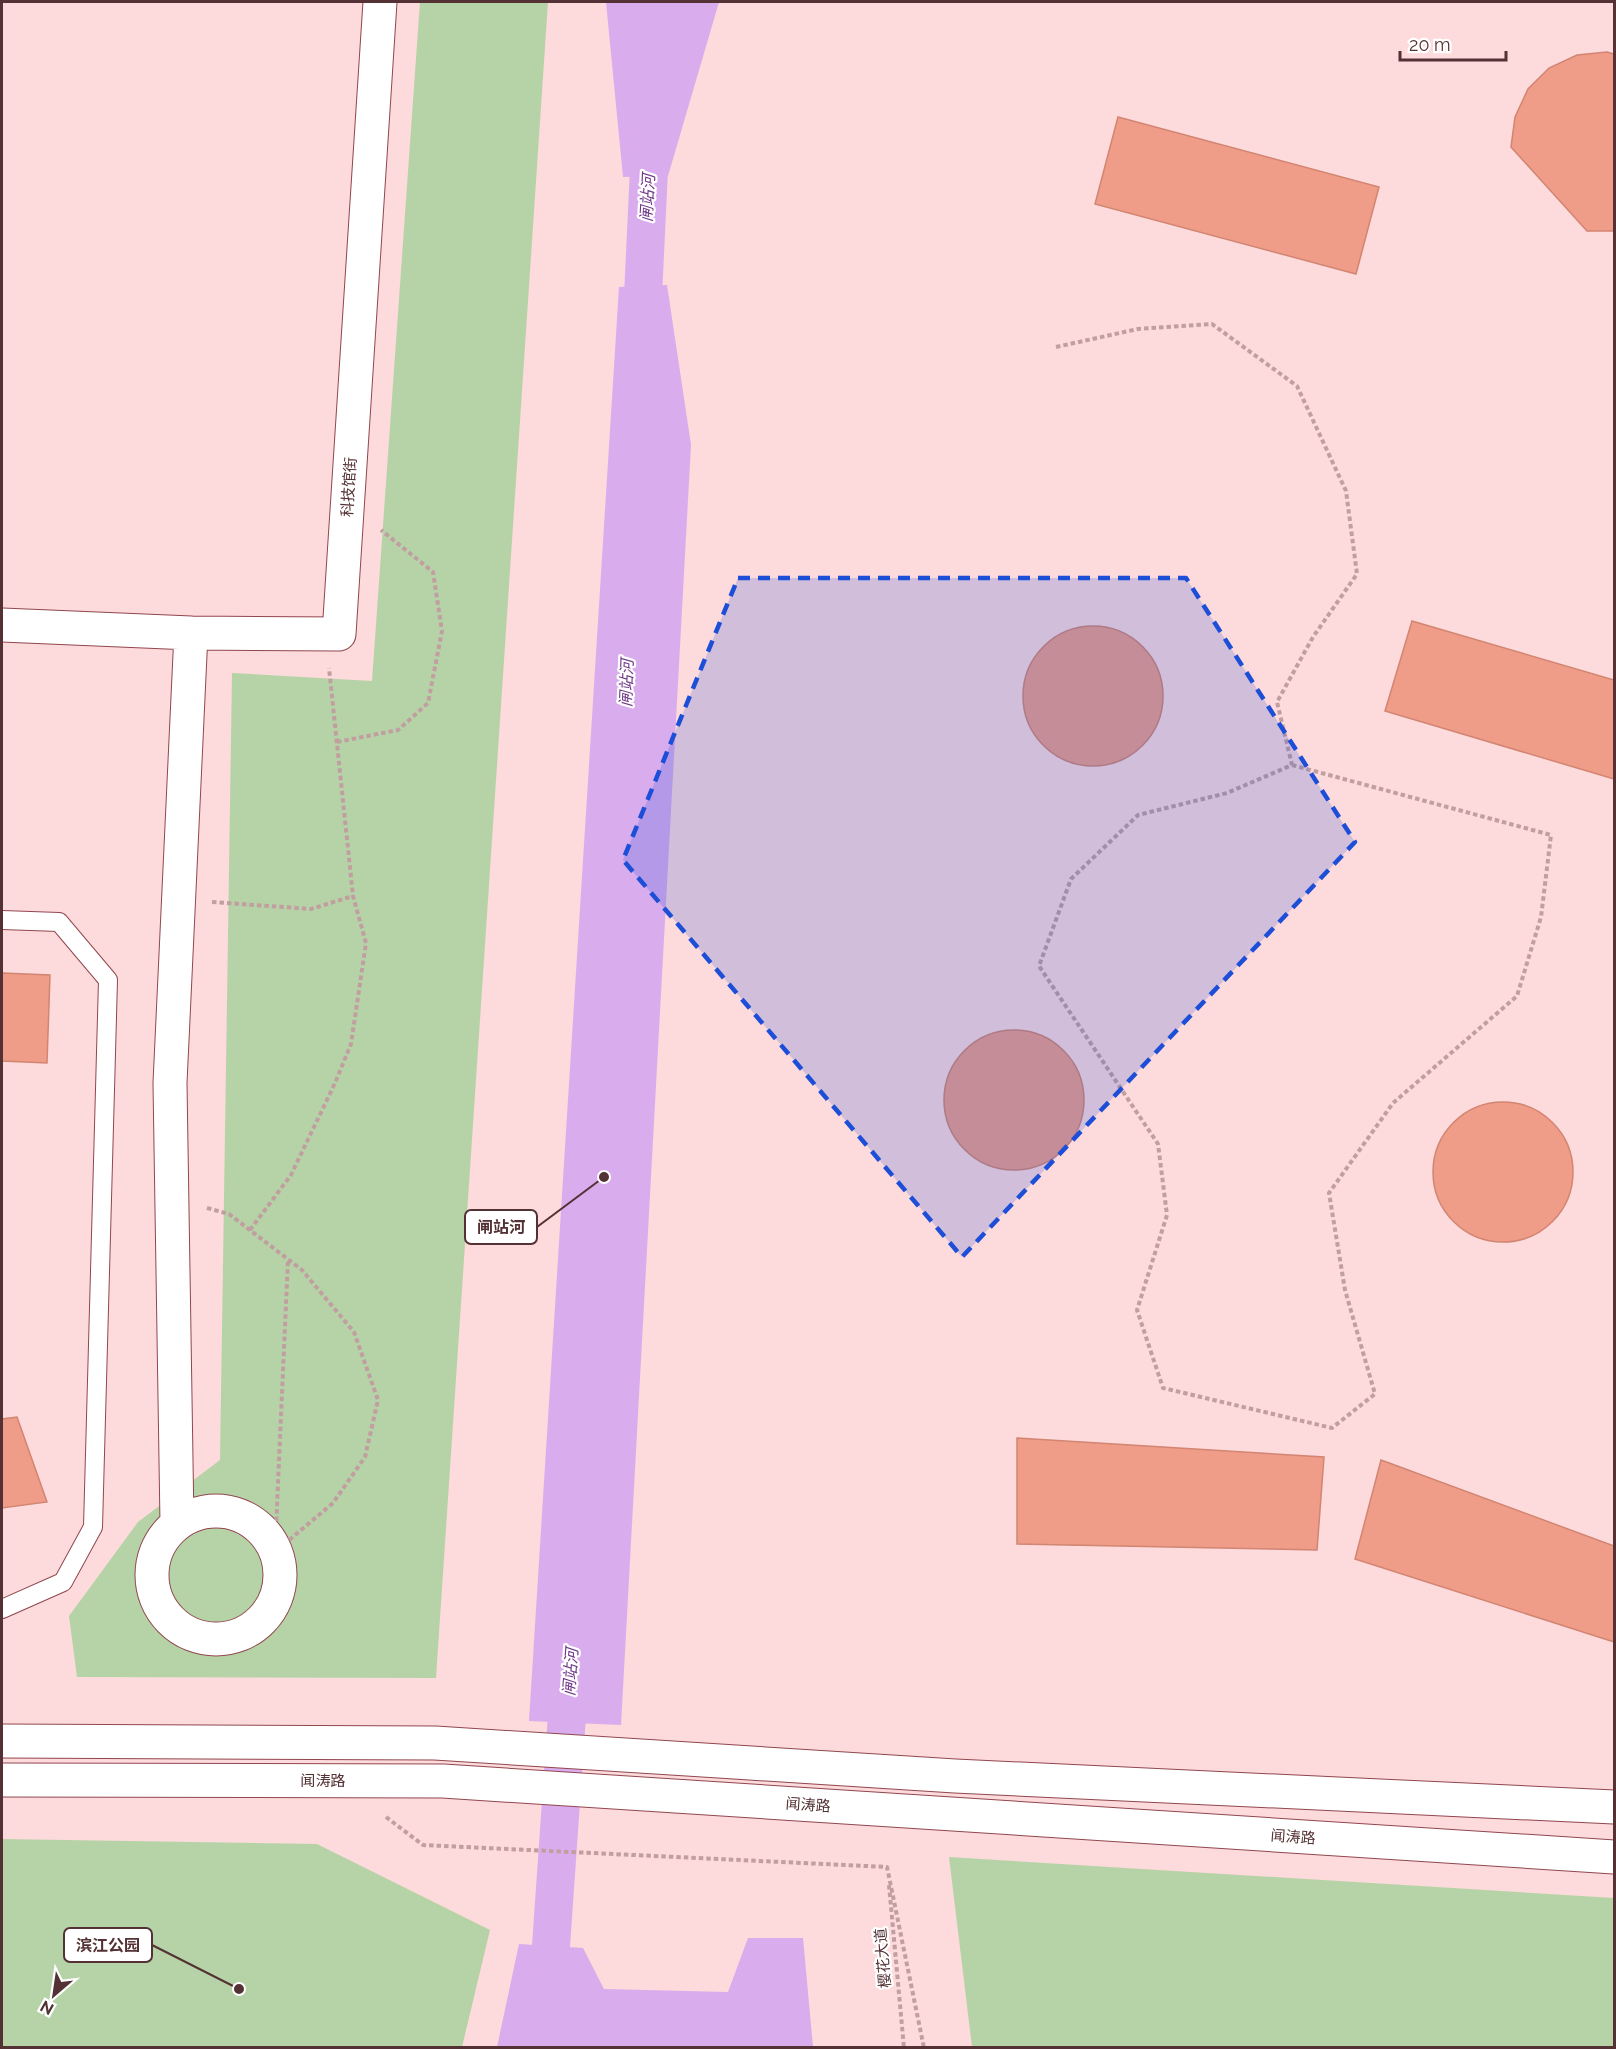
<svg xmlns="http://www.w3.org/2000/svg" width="1616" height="2049" font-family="Raleway,'Noto Sans SC',sans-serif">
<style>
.green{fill:#b6d3a7}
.water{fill:#d9aced}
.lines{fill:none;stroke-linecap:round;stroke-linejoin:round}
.canal{stroke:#d9aced;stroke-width:38}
.building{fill:#ef9d88;stroke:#d28572;stroke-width:1.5}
.lane-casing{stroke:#90474e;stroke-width:20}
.street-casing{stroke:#90474e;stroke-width:35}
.secondary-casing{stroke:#90474e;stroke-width:35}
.path{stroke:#c19ea0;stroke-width:4;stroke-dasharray:4.5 3;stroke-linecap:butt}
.lane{stroke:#fff;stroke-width:18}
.street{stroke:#fff;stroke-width:33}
.secondary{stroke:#fff;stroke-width:33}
.marked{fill:#1d4ed8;fill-opacity:0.2;stroke:#1d4ed8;stroke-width:4.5;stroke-dasharray:12 8;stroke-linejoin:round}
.labels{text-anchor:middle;stroke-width:4.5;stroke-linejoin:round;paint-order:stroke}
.street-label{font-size:15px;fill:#533134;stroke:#fff}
.water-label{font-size:16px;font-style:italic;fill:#703987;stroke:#fff}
.leader{fill:none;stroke:#533134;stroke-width:2}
.callout-dot{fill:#533134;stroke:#fff;stroke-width:2}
.callout{fill:#fff;stroke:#533134;stroke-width:2}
.callout-label{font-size:16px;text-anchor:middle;font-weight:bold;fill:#533134}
</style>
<rect width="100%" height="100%" fill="#fddadb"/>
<path class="green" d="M420,2H548L436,1678L77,1677L69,1616L138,1522L220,1460L232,673L372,681Z
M2,1839L317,1844L490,1930L462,2047H2Z
M949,1857L1614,1898V2047H972Z"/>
<path class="water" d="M606,2H719L668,176L623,177Z
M667,285L691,445L621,1725L529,1721L619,287Z
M748,1938H803L813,2047H497L519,1944L583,1948L604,1989L728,1992Z"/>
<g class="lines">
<path class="canal" d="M641,339L651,126
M550,2048L551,1946L570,1672"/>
</g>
<path class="building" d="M1607,52L1614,54V231H1587L1511,147L1515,117L1528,89L1549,68L1577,55Z
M1118,117L1379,187L1356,274L1095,204Z
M1412,621L1614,680V779L1385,711Z
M1023 696a70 70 0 1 1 140 0a70 70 0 1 1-140 0Z
M2,973L50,975L47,1063L2,1061Z
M944 1100a70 70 0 1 1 140 0a70 70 0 1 1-140 0Z
M1433 1172a70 70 0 1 1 140 0a70 70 0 1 1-140 0Z
M17,1417L47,1502L2,1508V1419Z
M1017,1438L1324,1457L1317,1550L1017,1544Z
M1381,1460L1614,1546V1642L1355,1559Z"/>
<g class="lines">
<defs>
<path id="lane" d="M2,920L59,922L108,980L93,1527L63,1582L2,1609"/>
<path id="street" d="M2,625L191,633L339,634L380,2
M152 1575a64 64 0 1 1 128 0a64 64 0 1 1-128 0Z
M177,1523L170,1083L191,633"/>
<path id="secondary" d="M2,1741L435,1743L955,1776L1614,1807
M2,1780L443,1781L1614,1857"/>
</defs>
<use href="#lane" class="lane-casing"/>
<use href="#street" class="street-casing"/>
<use href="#secondary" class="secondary-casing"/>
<path class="path" d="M1056,347L1138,329L1212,324L1297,386L1346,491L1357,574L1313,637L1277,702L1292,765
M337,742L398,730L428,703L442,631L433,572L381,530
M1292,765L1551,835L1541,917L1517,996L1393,1103L1329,1193L1345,1290L1375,1394L1332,1428L1163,1388L1137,1310L1167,1215L1158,1144L1039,966L1071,879L1138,815L1227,793Z
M212,902L311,909L353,896
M207,1208L229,1214L302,1270L354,1332L378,1400L365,1457L333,1503L275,1552
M250,1230L291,1175L335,1083L351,1044L366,943L353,896L329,668
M275,1551L288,1259
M386,1817L423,1845L887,1867L924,2048
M889,1885L904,2048"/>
<use href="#lane" class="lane"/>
<use href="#street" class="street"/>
<use href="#secondary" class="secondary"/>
</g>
<path class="marked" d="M738,578H1186L1355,842L962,1257L623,860Z"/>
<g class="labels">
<g class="street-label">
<text transform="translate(349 487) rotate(-86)" y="5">科技馆街</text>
<text x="323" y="1786">闻涛路</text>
<text transform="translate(808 1805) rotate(4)" y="5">闻涛路</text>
<text transform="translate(1293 1837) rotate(4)" y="5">闻涛路</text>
<text transform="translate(883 1958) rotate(-95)" y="5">樱花大道</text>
</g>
<g class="water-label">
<text transform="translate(647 198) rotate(-87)" y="6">闸站河</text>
<text transform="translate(626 683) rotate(-88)" y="6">闸站河</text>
<text transform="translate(570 1672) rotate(-86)" y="6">闸站河</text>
</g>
</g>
<path class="leader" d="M604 1177L537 1227M239 1989L152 1945"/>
<g class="callout-dot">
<circle cx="604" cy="1177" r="6"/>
<circle cx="239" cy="1989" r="6"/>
</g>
<g class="callout">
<rect x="465" y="1210" width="72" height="34" rx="6"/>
<rect x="64" y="1928" width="88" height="34" rx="6"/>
</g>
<g class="callout-label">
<text x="501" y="1233">闸站河</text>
<text x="108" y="1951">滨江公园</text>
</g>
<rect width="1616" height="2049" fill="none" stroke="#533134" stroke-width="6"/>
<g transform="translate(54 1995) rotate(209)" stroke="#ffffff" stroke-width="4.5" paint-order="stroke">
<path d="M0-4.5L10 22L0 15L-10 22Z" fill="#533134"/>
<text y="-9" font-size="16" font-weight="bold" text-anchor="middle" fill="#533134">N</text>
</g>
<path d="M1400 51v9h106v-9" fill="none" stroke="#533134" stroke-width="3"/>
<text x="1409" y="51" font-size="18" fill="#533134" stroke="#ffffff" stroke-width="4.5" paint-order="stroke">20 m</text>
</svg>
